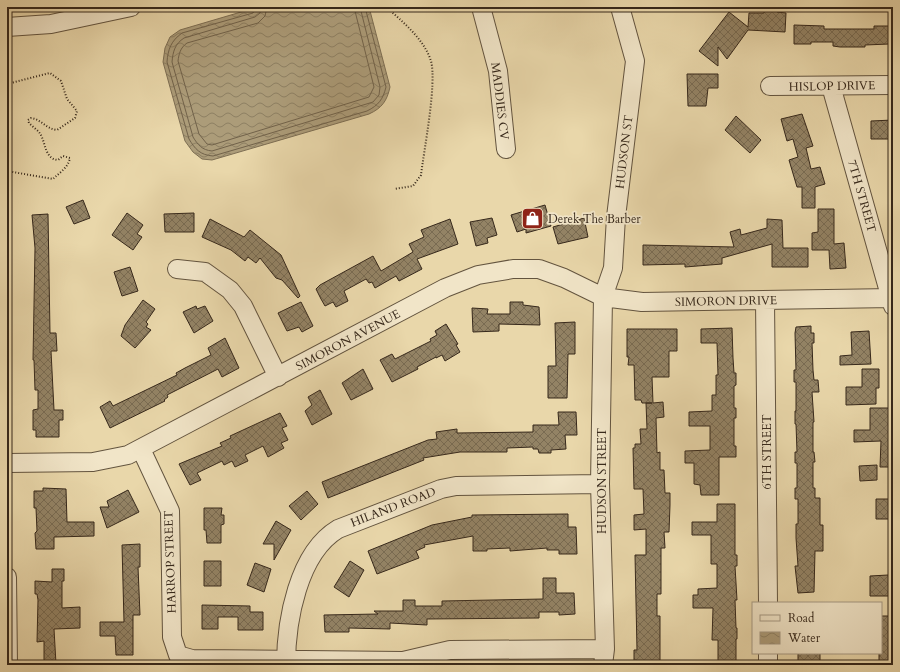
<svg xmlns="http://www.w3.org/2000/svg" width="900" height="672" font-family="Cardo,serif">
<style>
.water{fill:url(#water-waves);stroke:#7d6e53}
.lines{fill:none;stroke-linecap:round;stroke-linejoin:round}
.shore{stroke:#71624a;stroke-width:1}
.building{fill:url(#building-cross-hatch);stroke:#36281b}
.minor-casing{stroke:#63543f;stroke-width:20}
.path{stroke:#36281b;stroke-width:2;stroke-dasharray:1 2;stroke-linecap:butt}
.minor{stroke:#f1e5c8;stroke-width:18}
.labels{text-anchor:middle;stroke-width:3.5;stroke-linejoin:round;paint-order:stroke}
.street-label{font-size:12px;fill:#36281b;stroke:#f1e5c8}
.poi-label{font-size:12px;fill:#36281b;stroke:#f1e5c8;text-anchor:start}
</style>
<defs>
<pattern id="water-waves" width="16" height="10" patternUnits="userSpaceOnUse"><rect width="16" height="10" fill="#ac9c79"/><path d="M0 5q4-4 8 0t8 0" fill="none" stroke="#8d7f62"/></pattern>
<pattern id="building-cross-hatch" width="8" height="8" patternUnits="userSpaceOnUse"><rect width="8" height="8" fill="#938365"/><path d="M0 0l8 8M0 8l8-8" fill="none" stroke="#796b52"/></pattern>
</defs>
<rect width="100%" height="100%" fill="#e9d7aa"/>
<filter id="stains"><feTurbulence type="fractalNoise" baseFrequency=".005" numOctaves="4"/><feColorMatrix values="0 0 0 0 .2 0 0 0 0 .09 0 0 0 0 .02 0 0 0 .5 -.17"/></filter>
<radialGradient id="worn" r=".72"><stop offset=".6" stop-color="#630" stop-opacity="0"/><stop offset="1" stop-color="#630" stop-opacity=".3"/></radialGradient>
<path class="water" d="M258,7H369L390,87C387,101 382,108 369,114L212,160L202,159L193,152L185,141L163,62L165,48L170,37L180,30Z"/>
<g class="lines">
<path class="shore" d="M256,7L253,13L182,33C171,41 168,49 167,62L189,139C195,149 200,155 213,156L367,111C379,105 383,99 386,87L365,7
M261,7L260,13L255,17L184,38C175,44 173,51 172,62L193,137C198,145 202,150 212,151L373,102L379,95L380,87L360,7
M267,7L265,16L258,23L187,43C180,48 179,54 178,61L199,134L207,144L212,145L369,97L374,87L354,7"/>
</g>
<path class="building" d="M764,7H777V12L786,13L785,32L748,30L727,59L718,47V66L699,51L729,12L748,27L749,13H764Z
M794,25L824,26V29H874V26H893V42H889V44L865,45V47H840L833,46V42H811V44H794Z
M687,74H718V88H708L706,106H688Z
M802,114L813,146L806,148L811,169L820,167L825,184L815,187V208H802V187H797L789,160L798,157L793,139L787,141L781,119Z
M736,116L761,140L750,153L725,130Z
M893,120V139H871V121Z
M83,200L90,218L74,224L66,207Z
M545,205L551,226L526,233V229L517,232L511,215Z
M818,209H834V244L844,243L846,268L830,269L829,250H812V233L818,232Z
M127,213L143,225L137,234L142,237L133,250L112,235Z
M194,213V232H165L164,214Z
M48,214L50,333H56L57,351H51L54,410H63V420H59V437H36V430H33V410L38,409V390H35L34,360H33L35,248L32,215Z
M492,218L497,235L487,238L488,243L476,246L470,222Z
M584,218L588,237L558,244L553,227Z
M210,219L244,237L250,230L281,255L300,296L298,298L282,280L276,278L260,258L256,263L248,257L245,261L231,250L202,237Z
M450,219L458,244L417,259L422,269L399,281L396,276L375,288L372,282L369,283L366,279L344,291L348,301L336,307L333,302L325,306L321,299L316,289L320,285L373,256L381,271L413,252L409,244L424,237L421,230Z
M767,219L782,220L783,248H808V267H772V244L722,258V264L685,267V264L643,265V245L734,247L730,232L740,229L741,235L767,228Z
M130,267L138,291L122,296L114,272Z
M143,300L155,309L146,322L148,324L146,327L151,330L135,348L121,336L125,325Z
M301,302L313,326L302,332L299,327L287,331L278,313Z
M510,302H523V305L539,307L540,325L499,324V331L473,332L472,308L488,309L487,314H510Z
M196,306L197,309L205,306L213,321L194,333L183,312Z
M575,322V354H568L567,398H548V366H556L555,323Z
M446,324L458,344L456,345L460,352L445,361L442,355L436,358V357L417,367L418,369L392,382L380,360L392,354L395,359L431,341L430,339L437,335L435,331Z
M811,326V333H814V343H812L813,370L814,380H818L819,392H812L814,422H813V452H814L815,462H813V488H815V498H820V525H823V551H815L814,592L798,593L795,566H798L796,538V524H798V499H795V488H797V463H795V452H797L796,424H795V411H796V382H794V370H796L795,333L796,327Z
M732,328L733,358L734,373H736V385L734,386V408H736V418H734V446H736V457H719V495H701L700,485L694,484V463H685V451L710,450V426H689V412L712,411V395H716V375H718L717,343H701V329Z
M627,329H677V351H669V377H652L653,403L663,402L664,417L656,418L657,453L660,452V470H664L665,493H670V505L669,532H664L665,548H661V594H657V616H660V665H634V650H637L635,555H646V529L634,530V515L644,514L643,489H634L633,448H635V444H641L640,429H647L646,403H652H642L641,400H635L634,365H628L629,357H627Z
M869,331L871,364L840,365V356L852,355L851,332Z
M225,338L239,368L222,377L218,369L167,395L168,397L164,400L165,401L110,428L100,407L110,401L113,406L177,375L176,373L185,368L211,355L208,348Z
M363,369L373,389L351,400L342,383Z
M862,369H879V388H876V404L846,405V387H862Z
M320,390L332,414L312,425L305,411L312,405L308,397Z
M870,408H891L893,467H880L881,441L854,442V430H870Z
M558,412H576L577,435H565L566,449L551,450V453H539L538,449H533V447L507,448V452H460L423,458L424,460L328,498L322,482L428,440L437,439L436,432L457,429V433L533,432V425H559Z
M280,413L287,426L282,428L288,440L281,443L284,448L268,457L263,446L245,455L248,461L235,467L232,461L224,465L222,461L197,473L201,480L190,485L179,464L222,446L220,443L231,438L230,436Z
M877,465V480L860,481L859,466Z
M43,488L66,489L67,522H94V536L54,537V549H36L35,533L37,531L36,508H34V491H43Z
M128,490L139,512L107,528L100,507H109L107,501Z
M307,491L318,504L301,520L289,506Z
M876,499H889V519H876Z
M717,504H735V555H737V566H735L737,600H735L736,628H737V639H736V665H718V640H712L713,608H693V595H698V589L717,588V564H711V535H692V522H717Z
M204,508H222L221,515H224V524L221,525V543H207L206,530H204Z
M568,514V527H576L577,554H559V550H547V548L510,551V548L487,549V551H473V536L424,545L425,547L416,551L419,558L377,574L368,551L432,525L472,517V515Z
M276,521L291,530L274,560V544H263Z
M140,544V567H138L140,615H133V655H116L115,636H100V622H124L122,545Z
M204,561H221V586H204Z
M350,561L364,570L349,597L334,587Z
M255,563L271,569L264,592L247,585Z
M52,569H64V581H62V608L80,607V628L54,629L56,664H44V641L37,642L38,600L37,594H35V581L52,582Z
M888,575L893,576V596H870V576Z
M543,578H556V593H574L575,614L559,615V612H539V618L427,619V625L390,623V629L349,628V632H325L324,615L378,614L374,611H403V600H415V606H442V601L543,599Z
M202,605L250,606V612H263V630H238V617H218V629H202Z
M881,616H893V665H879V653H881Z
M798,653H820V665H798Z"/>
<g class="lines">
<defs>
<path id="minor" d="M481,7L498,71L506,149
M7,27L51,24L131,7
M770,86L893,85
M831,86L893,306
M177,269L205,272L230,290L243,306L278,377
M765,300L768,603
M141,449L170,511L172,637L178,655L192,659L403,661L450,650L605,649
M7,463L93,462L128,455L445,288L478,275L513,269H539L564,278L603,297L642,302L893,298
M7,577L8,665
M768,653V665
M286,665C286,621 298,553 338,529L441,489L456,486L600,484
M603,665L605,649L600,484L603,297L613,268L616,217L635,61L620,7"/>
</defs>
<use href="#minor" class="minor-casing"/>
<path class="path" d="M386,7C403,22 424,39 431,61C437,83 424,150 421,175L413,186L394,189
M7,84L50,73L61,81L67,99L77,111L75,118L57,130C46,129 41,119 31,118L28,120L29,123C32,126 36,129 39,132C46,141 44,159 58,160L63,156L70,158C68,168 59,173 53,179L7,171"/>
<use href="#minor" class="minor"/>
</g>
<defs>
<symbol id="shop-square" viewBox="-11 -11 22 22"><rect x="-9" y="-9" width="18" height="18" rx="4" fill="#8f2418" stroke="#f1e5c8"/><path d="M-5-2.5h2.3a2.7 3.5 0 0 1 5.4 0H5L5.5 6h-11ZM-1.5-2.5h3a1.5 2.3 0 0 0-3 0Z" fill="#fff"/></symbol>
</defs>
<g fill-rule="evenodd">
<use href="#shop-square" x="520" y="206" width="25" height="25"/>
</g>
<g class="labels">
<g class="street-label">
<text transform="translate(832 86) rotate(-1)" y="4">HISLOP DRIVE</text>
<text transform="translate(500 101) rotate(83)" y="4">MADDIES CV</text>
<text transform="translate(624 152) rotate(-83)" y="4">HUDSON ST</text>
<text transform="translate(862 196) rotate(74)" y="4">7TH STREET</text>
<text transform="translate(726 301) rotate(-1)" y="4">SIMORON DRIVE</text>
<text transform="translate(348 340) rotate(-28)" y="4">SIMORON AVENUE</text>
<text transform="translate(767 452) rotate(-90)" y="4">6TH STREET</text>
<text transform="translate(602 481) rotate(-90)" y="4">HUDSON STREET</text>
<text transform="translate(393 507) rotate(-21)" y="4">HILAND ROAD</text>
<text transform="translate(170 562) rotate(-92)" y="4">HARROP STREET</text>
</g>
<g class="poi-label">
<text x="548" y="223">Derek The Barber</text>
</g>
</g>
<rect width="900" height="672" fill="none" stroke="#e9d7aa" stroke-width="24"/>
<rect x="8" y="8" width="884" height="656" fill="none" stroke="#36281b" stroke-width="2"/>
<rect x="12" y="12" width="876" height="648" fill="none" stroke="#36281b"/>
<rect x="752" y="602" width="130" height="52" fill="#f1e5c8" stroke="#a69983"/>
<rect x="760" y="615" width="20" height="6" fill="#f1e5c8" stroke="#a69983"/>
<text x="788" y="622" font-size="12" fill="#36281b">Road</text>
<rect x="760" y="632" width="20" height="12" fill="url(#water-waves)" stroke="#a69983"/>
<text x="788" y="642" font-size="12" fill="#36281b">Water</text>
<rect width="100%" height="100%" filter="url(#stains)"/>
<rect width="100%" height="100%" fill="url(#worn)"/>
</svg>
